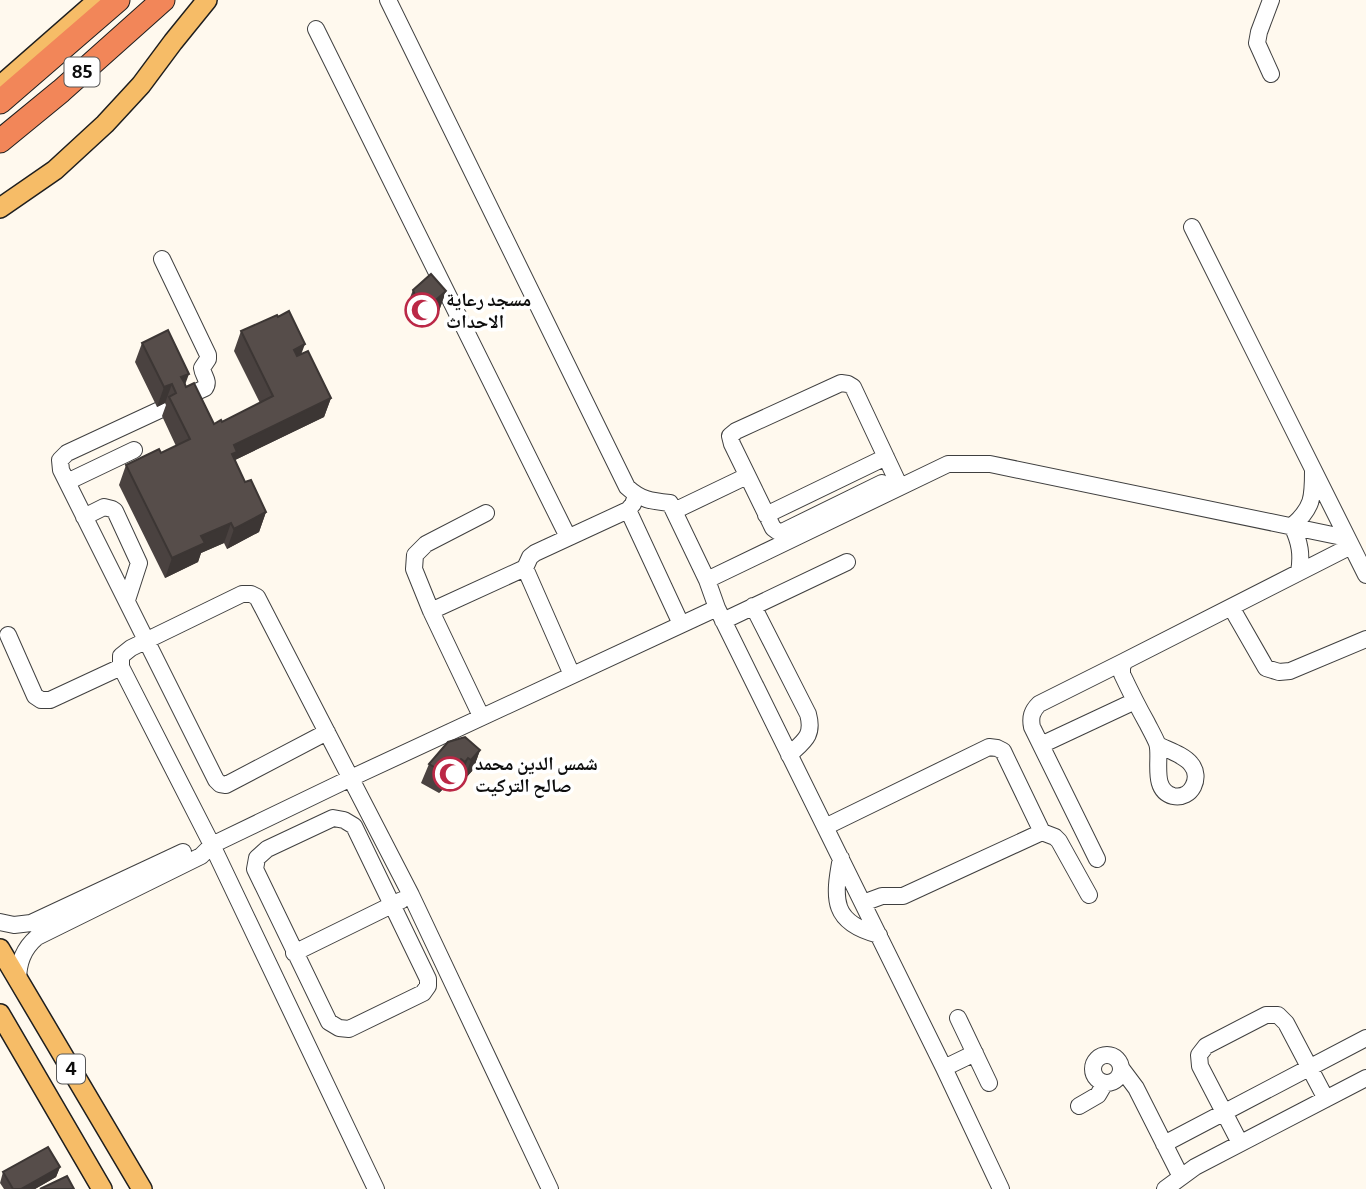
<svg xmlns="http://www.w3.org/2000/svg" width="1366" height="1189" font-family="Bitter,'Noto Naskh Arabic',serif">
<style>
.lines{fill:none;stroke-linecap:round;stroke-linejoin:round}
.minor-casing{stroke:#404040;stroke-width:18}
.major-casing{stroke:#1e1e1e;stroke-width:22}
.highway-casing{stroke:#1e1e1e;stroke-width:25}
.minor{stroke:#fff;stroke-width:16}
.major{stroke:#f6bc67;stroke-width:19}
.highway{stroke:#f28659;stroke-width:23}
.wall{fill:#4a4240}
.shaded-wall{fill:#3c3634}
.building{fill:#564d4a;stroke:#3c3634;stroke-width:2}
.labels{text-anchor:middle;stroke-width:7;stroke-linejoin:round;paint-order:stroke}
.shield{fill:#fff;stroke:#565656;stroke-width:2}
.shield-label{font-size:18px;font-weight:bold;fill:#0d0d0d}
.poi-label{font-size:19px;font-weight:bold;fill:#0d0d0d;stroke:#fff;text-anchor:start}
</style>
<rect width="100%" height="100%" fill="#fff9ee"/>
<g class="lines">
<defs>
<path id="minor" d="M388,0L627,487C641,500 651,501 670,503L707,580L717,608L944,1068L1001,1189
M1271,0L1259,32L1257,43L1271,74
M316,29L568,537
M1192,227L1366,575
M162,259L208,355V359L202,368C203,376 210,381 205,388L181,399
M166,407L67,453L60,460L61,470L216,780L220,784L226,785L327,732
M67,482L134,450
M882,483L782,532L777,531L773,528L732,444L730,436L736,431L841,383L848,384L853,387L900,487
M628,510L681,624
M674,511L747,476
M766,515L886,457
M84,517L104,507L112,509L115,511L139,563L127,600
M525,568L572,675
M1299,572C1302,555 1300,542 1292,526C1313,508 1313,497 1313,471
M707,580L948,464H990L1347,538
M753,606L808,714C814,736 804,741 789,755
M1231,607L1266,668L1279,672L1290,671L1366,639
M431,611L525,568L530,557L535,553L628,510L633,504L636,496
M723,621L847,562
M8,635L35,696L41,700H50L121,667
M481,716L431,611L414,569L415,555L426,544L486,513
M1041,745L1135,701
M1158,745C1168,750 1184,755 1191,764C1202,777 1192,800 1173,796C1150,790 1162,757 1157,743C1154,736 1150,729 1147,723C1138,707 1130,691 1122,674V667L1125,661L1351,546
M333,818L344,820L354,826L428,979V986L423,993L349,1029L339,1028L329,1022L255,869L257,858L267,849Z
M825,827L989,747L997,748L1003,751L1042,832L903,896H882L863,903
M1042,832L1055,837L1059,841L1089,895
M841,858C833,900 832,923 879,935
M1097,859L1032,727C1030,717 1032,711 1039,704L1125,661
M0,922L14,925L31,923L183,852
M294,953L402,900
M18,981C18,963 23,949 37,937L201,856L212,845L351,778L717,608
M958,1018L989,1083
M1093 1069a14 14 0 1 1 28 0a14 14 0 1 1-28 0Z
M944,1068L975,1053
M1121,1068L1136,1088L1181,1177
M1079,1106L1098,1095L1105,1083
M1240,1143L1200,1066L1199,1055L1206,1046L1266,1015H1278L1286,1023L1326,1099
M1164,1144L1366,1038
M376,1189L212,845L121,667V656L131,648L242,594H251L257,597L411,895L550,1189
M1165,1189L1195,1167L1366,1078"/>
<path id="major" d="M0,86L98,0
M0,208L55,170L105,124L141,85L173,42L207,0
M0,949L142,1189
M0,1014L102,1189"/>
<path id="highway" d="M0,102L118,0
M0,141L61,91L163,0"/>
</defs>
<use href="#minor" class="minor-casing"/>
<use href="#major" class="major-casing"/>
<use href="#highway" class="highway-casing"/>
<use href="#minor" class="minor"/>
<use href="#major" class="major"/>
<use href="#highway" class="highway"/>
</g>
<path class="wall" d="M413,290L446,291L439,311L421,327L410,320L405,310Z
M241,331L302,354L331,398L324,417L235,460L245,482L266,512L259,532L227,549L224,543L201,553L198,562L165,578L119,485L126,465L161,453L176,446L162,416L166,405L165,403L157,407L135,362L142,343L185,385L214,424L222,422L260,403L234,351Z
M480,750L473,770L464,780L461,778L458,782L454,778L439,793L421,783L429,764Z
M60,1167L56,1177L35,1189H4L0,1183L3,1172Z"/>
<path class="shaded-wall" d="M446,291L439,311L421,327L428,307Z
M305,344L298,363L294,350Z
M189,374L182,393L181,377Z
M172,384L165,403L157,407L164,387Z
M331,398L324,417L233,461L230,471L234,445Z
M266,512L259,532L227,549L234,529Z
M231,523L224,543L201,553L198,562L165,578L172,558L201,536Z
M480,750L473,770L464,780L471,760Z
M468,758L461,778L458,782L465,762Z
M461,759L454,778L439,793L446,774Z
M60,1167L56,1177L35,1189H21Z"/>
<path class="building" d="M431,274L446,291L428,307L417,300L413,290Z
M289,311L305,344L294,350L297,356L308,351L331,398L234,445L237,452L232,454L245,482L251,480L266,512L234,529L231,523L201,536L205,543L172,558L126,465L159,449L161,453L190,439L169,397L176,393L172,384L164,387L142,343L168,330L189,374L181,377L184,382L186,387L194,383L214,424L221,420L222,422L273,396L241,331L277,315L278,317Z
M465,737L480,750L471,760L468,758L465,762L461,759L446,774L429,764L448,742Z
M48,1147L60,1167L21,1189H13L3,1172Z
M67,1176L74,1189H40Z"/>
<defs>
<symbol id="mosque-ring" viewBox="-11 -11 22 22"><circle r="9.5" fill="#fff" stroke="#bb2846" stroke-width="1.5"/><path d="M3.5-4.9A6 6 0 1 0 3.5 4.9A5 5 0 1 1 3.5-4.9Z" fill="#bb2846"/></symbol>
</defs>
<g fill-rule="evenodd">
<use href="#mosque-ring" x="403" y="291" width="38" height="38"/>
<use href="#mosque-ring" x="431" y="755" width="38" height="38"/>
</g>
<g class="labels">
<g class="shield">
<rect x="64.5" y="57.5" width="35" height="29" rx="5"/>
<rect x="57" y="1054.5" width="28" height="29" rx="5"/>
</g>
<g class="shield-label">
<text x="82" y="78">85</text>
<text x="71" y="1075">4</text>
</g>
<g class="poi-label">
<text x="446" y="306">مسجد رعاية<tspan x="446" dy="22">الاحداث</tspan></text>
<text x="475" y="770">شمس الدين محمد<tspan x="475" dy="22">صالح التركيت</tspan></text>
</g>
</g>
</svg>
